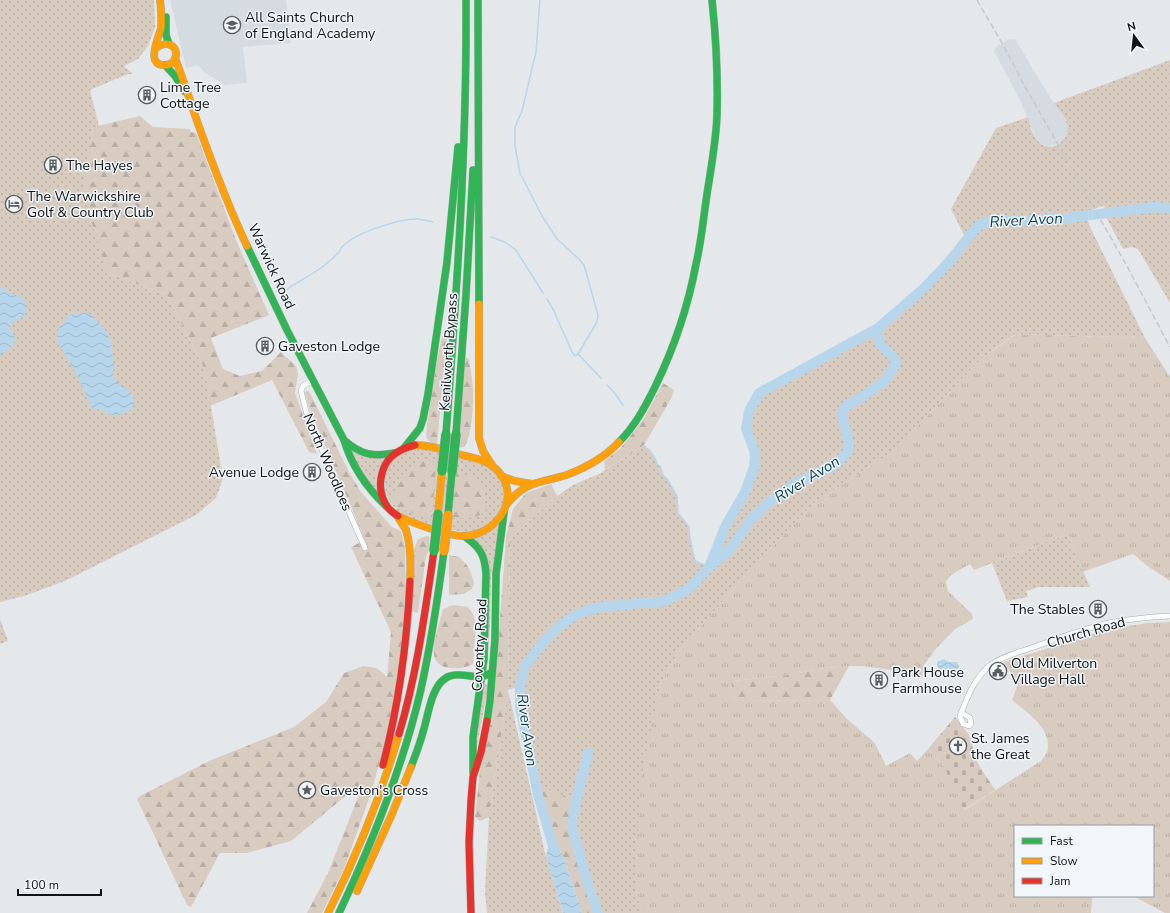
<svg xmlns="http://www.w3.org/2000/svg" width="1170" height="913" font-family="'Nunito Sans',sans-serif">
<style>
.built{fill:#d4dce1}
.grass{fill:url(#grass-dots)}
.forest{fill:url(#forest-firs)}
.cemetery{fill:url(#cemetery-stones)}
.park{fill:url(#park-tufts)}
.water{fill:url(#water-waves)}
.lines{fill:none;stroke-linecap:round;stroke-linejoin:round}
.stream{stroke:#b7d6eb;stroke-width:1.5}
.river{stroke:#b7d6eb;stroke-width:10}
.street-casing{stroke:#abadaf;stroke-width:6}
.fast-casing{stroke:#abadaf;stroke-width:8}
.slow-casing{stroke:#abadaf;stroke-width:8}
.jam-casing{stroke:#abadaf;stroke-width:8}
.street{stroke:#fbfcfc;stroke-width:5}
.fast{stroke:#30b455;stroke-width:7}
.slow{stroke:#ff9f0a;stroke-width:7}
.jam{stroke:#e5322d;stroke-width:7}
.rail{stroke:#c7c8c8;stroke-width:1.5;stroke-dasharray:6 3;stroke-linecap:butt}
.fast-bridge-casing{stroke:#abadaf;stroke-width:10;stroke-linecap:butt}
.slow-bridge-casing{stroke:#abadaf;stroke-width:10;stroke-linecap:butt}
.fast-bridge{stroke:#30b455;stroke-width:9}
.slow-bridge{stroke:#ff9f0a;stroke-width:9}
.labels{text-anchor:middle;stroke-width:3;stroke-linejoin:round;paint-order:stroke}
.poi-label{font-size:14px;fill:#111214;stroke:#f0f6fa;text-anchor:start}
.street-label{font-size:14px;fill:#111214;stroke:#f0f6fa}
.water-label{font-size:15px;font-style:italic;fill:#073e5b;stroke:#f0f6fa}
</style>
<defs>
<pattern id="grass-dots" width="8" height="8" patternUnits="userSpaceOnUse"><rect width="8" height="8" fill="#d8ccc1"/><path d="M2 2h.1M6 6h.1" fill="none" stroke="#b8aea5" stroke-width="1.8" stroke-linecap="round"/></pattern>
<pattern id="forest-firs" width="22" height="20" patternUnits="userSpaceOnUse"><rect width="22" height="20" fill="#d8ccc1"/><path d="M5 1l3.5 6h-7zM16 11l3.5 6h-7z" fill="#b8aea5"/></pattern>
<pattern id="cemetery-stones" width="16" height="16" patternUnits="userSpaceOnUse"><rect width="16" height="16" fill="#d8ccc1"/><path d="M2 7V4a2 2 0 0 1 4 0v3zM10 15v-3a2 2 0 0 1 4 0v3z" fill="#b8aea5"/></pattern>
<pattern id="park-tufts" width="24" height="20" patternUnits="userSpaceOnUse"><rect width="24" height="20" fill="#d8ccc1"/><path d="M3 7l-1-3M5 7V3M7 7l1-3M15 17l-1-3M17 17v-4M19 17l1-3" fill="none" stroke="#b8aea5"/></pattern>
<pattern id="water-waves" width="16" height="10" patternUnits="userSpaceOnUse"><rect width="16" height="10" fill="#b7d6eb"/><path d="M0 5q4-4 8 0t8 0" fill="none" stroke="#9cb7c9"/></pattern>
</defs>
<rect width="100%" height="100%" fill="#e5e8ea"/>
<path class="built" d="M170,0H286L291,43L243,47L247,83L225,85L205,73L198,65L186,68Z
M1015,39L1050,97L1067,121L1068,128L1065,139L1063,141L1055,145L1046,146L1041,144L1036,138L1019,98L994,51L999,44L1000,45L1006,41V40Z"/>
<path class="grass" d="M0,0H154L155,27L148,46L138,59L124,66L133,74H128L90,90L99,126L93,127L92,142L107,273L167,295L205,370L223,479L216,498L196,515L65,581L24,596L0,602Z
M1170,60V303L1138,249L1132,247L1123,249L1106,217L1110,212L1103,206L1087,211L1086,215L1090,227L1145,338L1015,334L981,359L894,451L814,503L751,569L678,652L660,685L636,890L642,913H598L586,878L572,826L576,801L536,786L520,707V686L508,690L546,857L563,913H487L485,892L489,817L508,690L510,538L557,496L573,485L599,474L644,445C651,450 654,457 657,464L660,466L663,475L667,479L677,496L678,513L689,527L690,538L695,561L709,567L725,527L745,492L754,467L755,452L746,429L749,411L759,393L878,328L924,288L948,263L966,239L951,209L996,128L1028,117C1030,126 1033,137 1040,143C1052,154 1071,139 1067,124C1065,116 1058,109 1054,103Z
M422,447C441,452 476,458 491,469C518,490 499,532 466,532C456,532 412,519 402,514C400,512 397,510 395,508C381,494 381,469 397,456C404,450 413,448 422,447Z
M349,448L385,458C377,468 376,480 377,492L364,475Z
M499,525L491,580L490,626L487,666L489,578L473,539Z
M1067,534L1090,587H1039L1026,591L1028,597L1007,601L992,563Z
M0,619L8,641L0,644Z
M485,683L487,685V693L475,756L480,706Z"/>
<path class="forest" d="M140,116L153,127L190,129L191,132L196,133L236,240L269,315L211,338L223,369L240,376L262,371L281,352L296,366L298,374L295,393L317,454L309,452L272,380L210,406L205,370L167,295L107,273L82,189L92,142L93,127Z
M442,336L447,337L437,444L430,442L426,437L427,424L436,365Z
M465,357L469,359C470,368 472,377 473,387C474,399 472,439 464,447L458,448Z
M663,383L674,390L672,397L644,445L605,470L604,461L620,449L643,420Z
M306,391H309L349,472L361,492L392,527L401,531L405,547L406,592L398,681L387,737L371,793L344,869L322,913H307L328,873L360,792L357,789H354L291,841L247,853H220L191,907L187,905L137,799L140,796L209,761L294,727L326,702L344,673L363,666L377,668L387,677L391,632L351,547L365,540L309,407L305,393Z
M425,459L436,463L432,519L417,515L396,506L393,498L395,489L400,482L409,474L418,460Z
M456,472C468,475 482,478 485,493C485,496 484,499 484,502C484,505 485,508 486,511C475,520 465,518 451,518Z
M551,484L557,496L510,538L508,690L489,817L480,821L475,817L480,770L494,701L506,537L513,509L526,493Z
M427,536H429L430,550L426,556L418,613L411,611L414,549L418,539Z
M449,555L459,557L467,565L471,573L474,583L472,589L464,594L449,595Z
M453,605L468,607L473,614L476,626L473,664C466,668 457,669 449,668C442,667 435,663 434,655C432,643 440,621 443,609Z
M849,666L830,700L734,701L731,683L733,681L788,675L825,668Z
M536,786L556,792L576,801L572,826L586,878L598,913H582L562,853L550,836Z"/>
<path class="cemetery" d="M955,717L969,735L977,762L995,790L963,810L942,763L939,761L928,749Z"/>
<path class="park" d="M1016,334L1145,338L1170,377V581L1146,565L1133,554L1083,572L1067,534L974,570L970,564L951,575L946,582L948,591L972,614L973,619L955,629L935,650L924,665L922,678L912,673L863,666H849L825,668L788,675L733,681L731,683L734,701L830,700L847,719L875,743L886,766L910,753L917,761L928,749L939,761L942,763L964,810L1041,761C1044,757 1048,752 1048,747C1049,726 1026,712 1012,700L1018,684L1004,662L1106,630L1147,623L1170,622V913H1165L1133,896H1153V826H1015V896H1094L1092,899L1091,913H642L636,890L640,783L660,685L678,652L751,569L814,503L894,451L981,359Z"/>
<path class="water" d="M0,287L11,293L22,297C26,303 30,314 21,318C17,320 14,321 11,323C9,333 14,332 15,338C16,345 5,352 0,355Z
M73,313H86L92,315L106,331L111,341L114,365L113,375L119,385L125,387C127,392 133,393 134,399C137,413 116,418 106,413C105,413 102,410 101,409L95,410L91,406L78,377L57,341C56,327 62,322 73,313Z
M944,659L949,662H957L959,667L958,669L948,673L942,674L937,665V662Z
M550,836L562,853L582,913H563L546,857Z"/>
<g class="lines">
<path class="stream" d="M540,0L536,52L522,111L515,127V146L520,173L542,216L557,239L579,259L584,265L598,315L597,322L578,354
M491,237L505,242L516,250L543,293
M282,293C294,284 306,278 318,270C324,266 335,257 339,252C340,250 341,248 342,247C354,233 401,218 418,219C424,220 429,221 433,222
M547,299L554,311L572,352L575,356L578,354L601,378
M607,385L614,392L623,405
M649,449L655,458L657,464L660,466L663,475L667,479L677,496L678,513L689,527L690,538L695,561L709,567"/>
<path class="river" d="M709,567L725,527L745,492L754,467L755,453L746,429L749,411L759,393L878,328L924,288L948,263L975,229L984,222L1068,218L1154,207L1170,208
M588,753L576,801L572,826L586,878L598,913
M554,849L538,795L520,707V686L525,666L545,640L558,627L572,617L585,611L600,607L665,601L690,588L709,567L730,550L751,519L773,499L795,483L835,465L846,454L849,448V442L842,417V413L847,405L862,397L879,385L885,380L896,364C895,353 882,351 879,341C877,337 878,333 878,328"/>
<defs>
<path id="street" d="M312,381L303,386L301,391L306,411L311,425L349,512L365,548
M961,712L970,718L971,724L969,726L963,724L960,716C967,698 974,679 989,666C1000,657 1017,653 1031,648C1056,639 1083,629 1109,623C1129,619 1150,617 1170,616"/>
<path id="fast" d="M478,0L479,304
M166,17V35L169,44
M165,65L175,76L184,91
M247,246L287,330L344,440C352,467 366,487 386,506
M446,434C457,289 467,145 466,0
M456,434L466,295L473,170
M344,440C361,455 373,457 395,453
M619,442C635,426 645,407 655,387C674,348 688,307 696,264C701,243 703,222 706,201C710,173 716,144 717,115C718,77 716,37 712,0
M404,448L420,428L423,419L428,394L447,262L458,147
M448,515L452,472
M464,536C480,547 485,555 486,574L484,659L473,737V772
M487,721L490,701L495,639L496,574L504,513
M411,767C415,756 420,744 423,732C428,716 430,696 440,683C443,680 446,677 450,676C466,671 477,683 492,672
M339,913C373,841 403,767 421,689C431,643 438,597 444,551"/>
<path id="slow" d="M156,48C169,38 181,49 174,61C172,63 170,65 166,65C144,67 159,37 161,28C162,18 161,9 160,0
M175,58C183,79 190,100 197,121C212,163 228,206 247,246
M479,304V438L483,451L492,465
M501,476L515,481L532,484
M506,505C527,479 541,484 569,474C587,467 606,456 619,442
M396,514C399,519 403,525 406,530C411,546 411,564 410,581
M438,514L442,471
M398,516C413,523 450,537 465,536C499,534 523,495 496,469C484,458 468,457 454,453C441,449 429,445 415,445
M357,891L392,814L411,767
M328,913C357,855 381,796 399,734"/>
<path id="jam" d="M398,516C393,513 388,509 385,503C377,488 380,467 392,456C399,450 407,447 415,445
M399,734C417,674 425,612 434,551
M383,765C399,704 407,643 410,581
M471,913L469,842L471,801L473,777L481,752L487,721"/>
</defs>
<use href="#street" class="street-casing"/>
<use href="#fast" class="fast-casing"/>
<use href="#slow" class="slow-casing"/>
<use href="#jam" class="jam-casing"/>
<use href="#street" class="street"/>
<use href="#fast" class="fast"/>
<use href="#slow" class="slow"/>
<use href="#jam" class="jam"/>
<path class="rail" d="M977,0L1002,43L1023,83L1128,268L1170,347"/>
<defs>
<path id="fast-bridge" d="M442,471L446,434
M452,472L456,434
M434,551L438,514"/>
<path id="slow-bridge" d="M444,551L448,515"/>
</defs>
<use href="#fast-bridge" class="fast-bridge-casing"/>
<use href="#slow-bridge" class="slow-bridge-casing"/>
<use href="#fast-bridge" class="fast-bridge"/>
<use href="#slow-bridge" class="slow-bridge"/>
</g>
<defs>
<symbol id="school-ring" viewBox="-11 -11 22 22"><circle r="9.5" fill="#f0f6fa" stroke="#5b5d5f" stroke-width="1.5"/><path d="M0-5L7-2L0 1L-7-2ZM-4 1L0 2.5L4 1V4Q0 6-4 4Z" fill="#5b5d5f"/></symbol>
<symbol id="building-ring" viewBox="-11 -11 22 22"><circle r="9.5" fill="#f0f6fa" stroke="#5b5d5f" stroke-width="1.5"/><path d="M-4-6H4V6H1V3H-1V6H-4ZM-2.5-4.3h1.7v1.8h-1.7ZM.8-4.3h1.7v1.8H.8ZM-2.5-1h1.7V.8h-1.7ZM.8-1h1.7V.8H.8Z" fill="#5b5d5f"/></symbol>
<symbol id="hotel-ring" viewBox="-11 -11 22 22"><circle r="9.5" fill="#f0f6fa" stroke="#5b5d5f" stroke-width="1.5"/><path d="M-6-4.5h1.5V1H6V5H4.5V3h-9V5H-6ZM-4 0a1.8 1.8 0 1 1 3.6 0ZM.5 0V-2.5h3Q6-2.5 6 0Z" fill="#5b5d5f"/></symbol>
<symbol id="civic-ring" viewBox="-11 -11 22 22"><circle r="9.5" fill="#f0f6fa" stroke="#5b5d5f" stroke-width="1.5"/><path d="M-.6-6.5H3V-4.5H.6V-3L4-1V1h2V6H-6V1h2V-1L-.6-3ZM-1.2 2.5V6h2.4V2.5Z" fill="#5b5d5f"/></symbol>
<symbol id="church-ring" viewBox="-11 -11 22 22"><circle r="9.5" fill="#f0f6fa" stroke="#5b5d5f" stroke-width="1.5"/><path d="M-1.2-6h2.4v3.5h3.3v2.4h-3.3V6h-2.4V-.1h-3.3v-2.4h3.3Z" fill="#5b5d5f"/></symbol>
<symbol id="sight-ring" viewBox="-11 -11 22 22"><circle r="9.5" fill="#f0f6fa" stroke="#5b5d5f" stroke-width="1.5"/><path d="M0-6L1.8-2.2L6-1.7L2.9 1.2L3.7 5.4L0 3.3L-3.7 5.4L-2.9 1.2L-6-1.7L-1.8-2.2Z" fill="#5b5d5f"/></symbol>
</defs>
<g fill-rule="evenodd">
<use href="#school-ring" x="222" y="15" width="20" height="20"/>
<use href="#building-ring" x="137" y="85" width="20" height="20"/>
<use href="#building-ring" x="43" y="155" width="20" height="20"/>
<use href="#hotel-ring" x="4" y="194" width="20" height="20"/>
<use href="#building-ring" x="255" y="336" width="20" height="20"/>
<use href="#building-ring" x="302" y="462" width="20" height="20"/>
<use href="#building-ring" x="1088" y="599" width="20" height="20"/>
<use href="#civic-ring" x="988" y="661" width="20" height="20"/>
<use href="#building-ring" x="869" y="670" width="20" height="20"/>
<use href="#church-ring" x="948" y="736" width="20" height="20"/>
<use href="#sight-ring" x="297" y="780" width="20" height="20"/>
</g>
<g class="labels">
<g class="poi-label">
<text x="245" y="22">All Saints Church<tspan x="245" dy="16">of England Academy</tspan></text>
<text x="160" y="92">Lime Tree<tspan x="160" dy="16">Cottage</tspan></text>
<text x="66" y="170">The Hayes</text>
<text x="27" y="201">The Warwickshire<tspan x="27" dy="16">Golf &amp; Country Club</tspan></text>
<text x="278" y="351">Gaveston Lodge</text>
<text x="299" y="477" text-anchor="end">Avenue Lodge</text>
<text x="1085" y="614" text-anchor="end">The Stables</text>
<text x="1011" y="668">Old Milverton<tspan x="1011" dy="16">Village Hall</tspan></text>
<text x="892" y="677">Park House<tspan x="892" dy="16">Farmhouse</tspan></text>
<text x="971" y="743">St. James<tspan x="971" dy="16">the Great</tspan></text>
<text x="320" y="795">Gaveston's Cross</text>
</g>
<g class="street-label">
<text transform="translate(272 266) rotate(65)" y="5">Warwick Road</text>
<text transform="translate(448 352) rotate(-86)" y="5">Kenilworth Bypass</text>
<text transform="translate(328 462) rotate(67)" y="5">North Woodloes</text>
<text transform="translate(1086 632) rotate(-16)" y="5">Church Road</text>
<text transform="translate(479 645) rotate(-87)" y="5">Coventry Road</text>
</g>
<g class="water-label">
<text transform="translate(1026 220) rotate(-3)" y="5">River Avon</text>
<text transform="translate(807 479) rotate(-32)" y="5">River Avon</text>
<text transform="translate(527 730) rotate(82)" y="5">River Avon</text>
</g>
</g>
<rect x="1014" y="825" width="140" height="72" fill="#f0f6fa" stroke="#979b9e"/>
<rect x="1022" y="838" width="20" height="6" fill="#30b455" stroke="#979b9e"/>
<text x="1050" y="845" font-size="12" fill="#111214">Fast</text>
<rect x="1022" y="858" width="20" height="6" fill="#ff9f0a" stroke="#979b9e"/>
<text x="1050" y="865" font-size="12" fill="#111214">Slow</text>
<rect x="1022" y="878" width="20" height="6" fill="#e5322d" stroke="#979b9e"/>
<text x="1050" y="885" font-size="12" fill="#111214">Jam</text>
<g transform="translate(1134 36) rotate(345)" stroke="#f0f6fa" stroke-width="3" paint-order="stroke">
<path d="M0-3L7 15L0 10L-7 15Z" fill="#111214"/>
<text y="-6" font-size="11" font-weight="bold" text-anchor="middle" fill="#111214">N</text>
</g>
<path d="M18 889v6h83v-6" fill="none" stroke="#111214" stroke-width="2"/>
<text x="24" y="889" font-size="12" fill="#111214" stroke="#f0f6fa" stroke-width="3" paint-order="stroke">100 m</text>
</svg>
